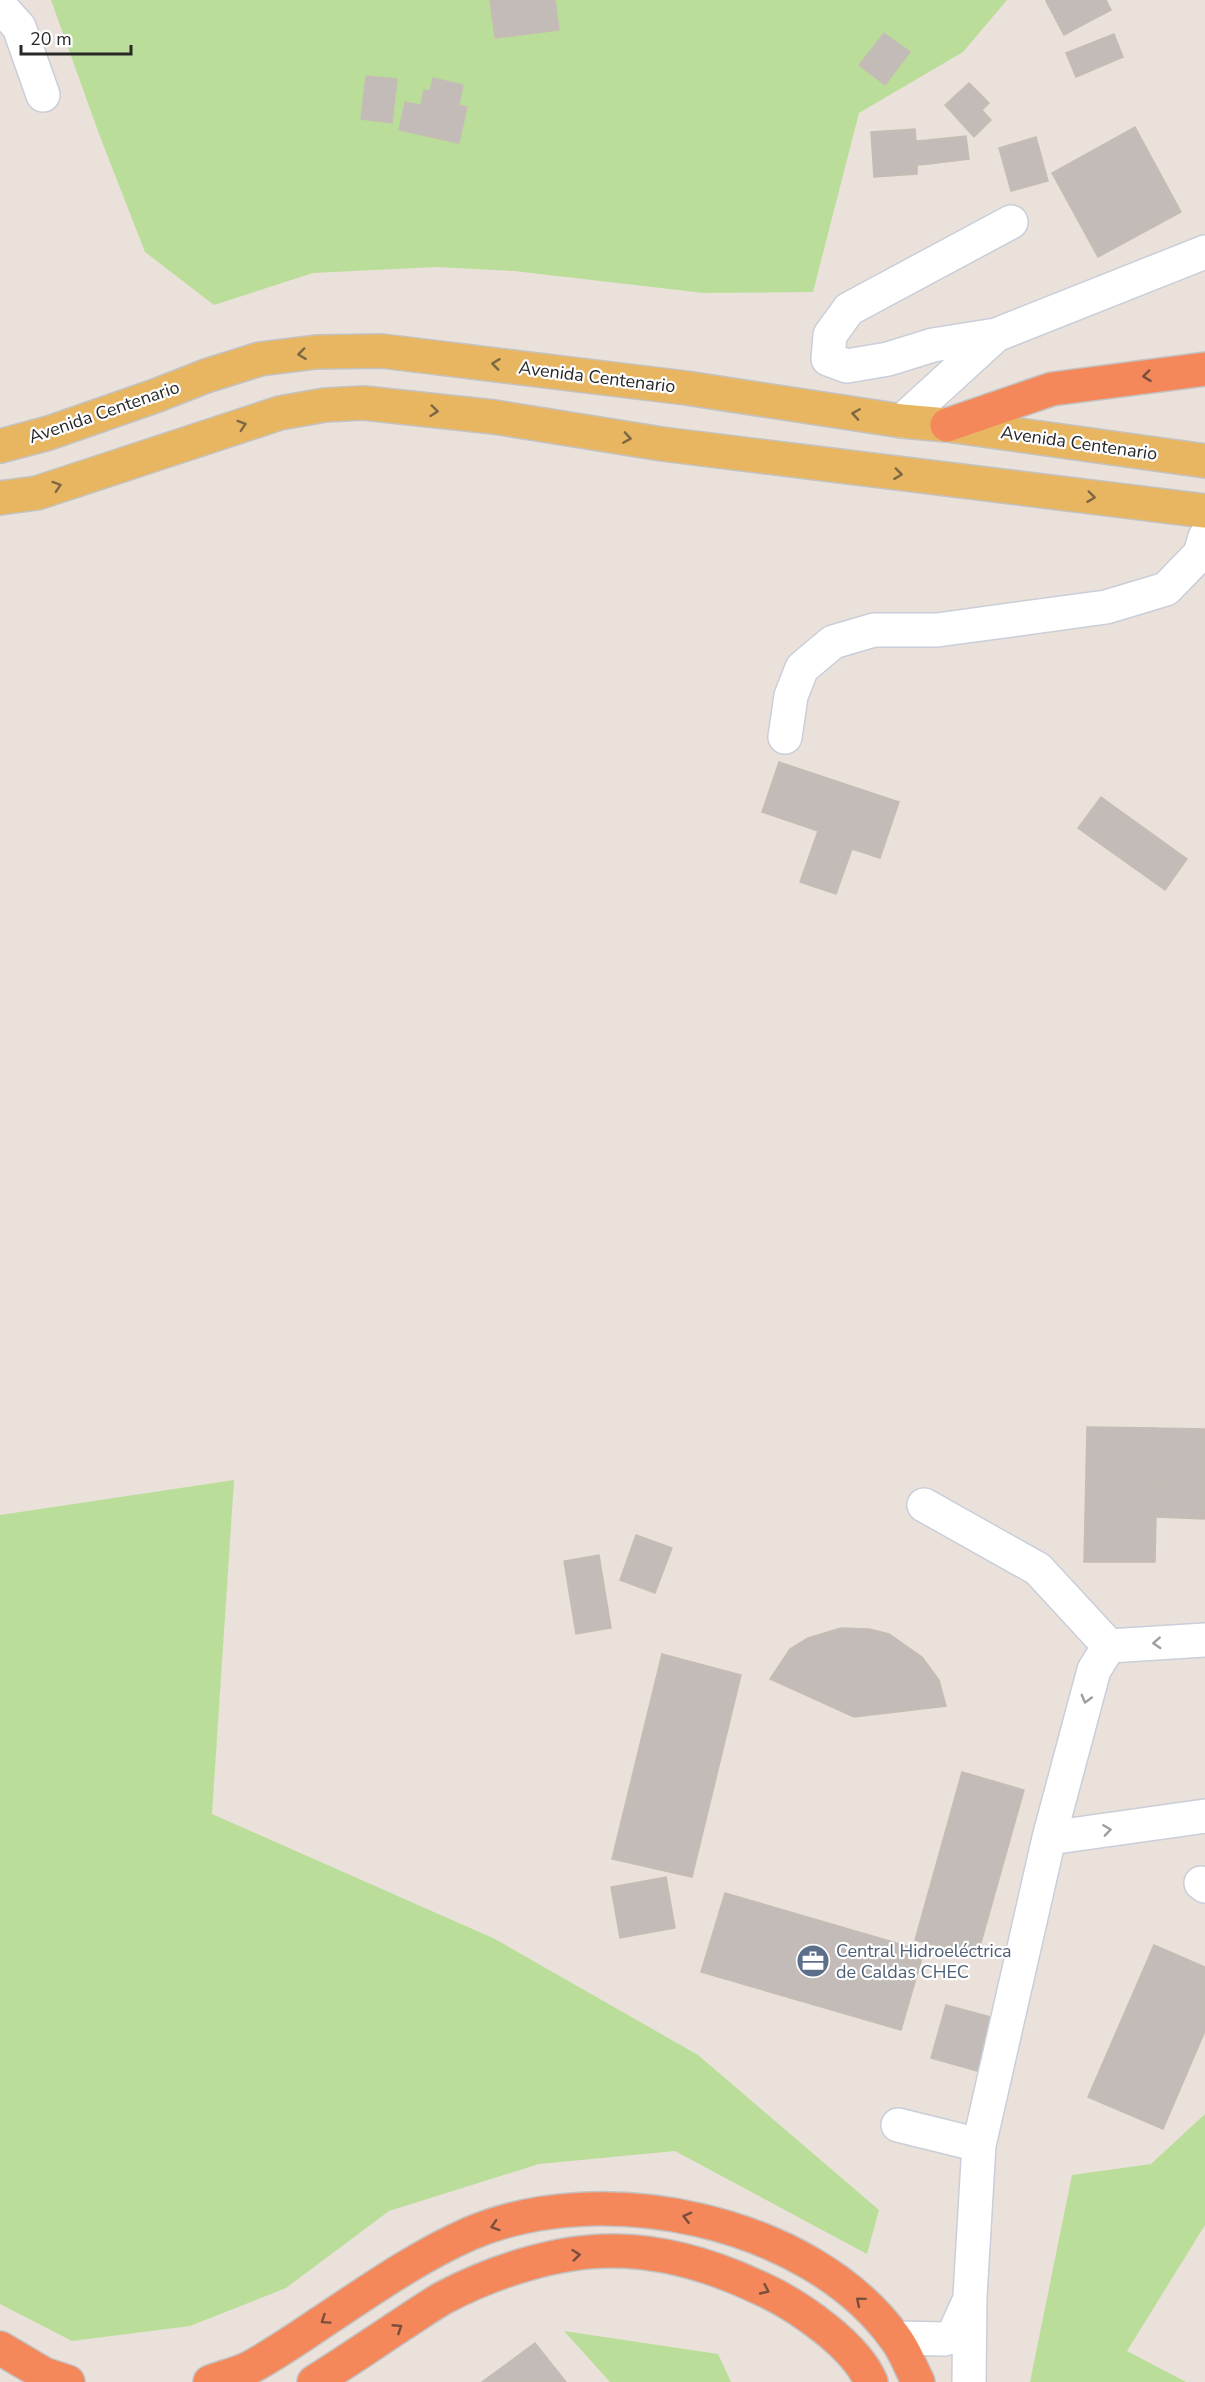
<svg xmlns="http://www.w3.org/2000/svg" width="1205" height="2382" font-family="'Nunito Sans',sans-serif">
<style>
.green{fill:#bade99}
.building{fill:#c2bbb7;stroke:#c5bdb4;stroke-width:1.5}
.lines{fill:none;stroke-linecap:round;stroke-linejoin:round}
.minor-casing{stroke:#c9ced9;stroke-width:36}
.major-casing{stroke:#c3c3c3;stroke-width:36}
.highway-casing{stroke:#c3c3c3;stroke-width:36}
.minor{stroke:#fff;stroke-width:33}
.major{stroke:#e8b661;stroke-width:33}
.highway{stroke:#f4885b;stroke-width:33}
.oneway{stroke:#7e6842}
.oneway2{stroke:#7a4e3c}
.oneway3{stroke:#9e9e9e}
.labels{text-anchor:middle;stroke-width:4.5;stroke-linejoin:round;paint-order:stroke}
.street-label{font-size:18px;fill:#282828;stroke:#fff}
.service-label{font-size:18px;fill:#4e5e75;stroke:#fff;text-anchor:start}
</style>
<rect width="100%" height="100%" fill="#eae1da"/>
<path class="green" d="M51,0H1007L963,52L859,113L813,292L704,293L514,271L436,267L313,273L214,305L145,252L99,134Z
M234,1480L212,1814L495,1939L698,2055L879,2210L867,2254L675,2151L539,2164L389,2211L286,2288L190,2326L72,2341L0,2304V1515Z
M1205,2114V2225L1127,2351L1186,2382H1030L1072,2175L1151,2164Z
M564,2331L718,2354L731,2382H610Z"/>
<path class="building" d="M490,0H555L559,30L495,38Z
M1048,0H1106L1111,10L1064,35L1046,1Z
M884,33L910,52L885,85L859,65Z
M1114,34L1123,57L1076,77L1066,53Z
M366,76L397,79L392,123L361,119Z
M433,78L463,85L459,105L467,107L459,143L399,130L405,102L421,105L424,90L430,91Z
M969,83L989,103L982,110L991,120L974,137L945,105Z
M1135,127L1181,212L1098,257L1052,173Z
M915,129L916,141L928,140L929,164L917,165V174L874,177L871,132Z
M966,136L969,159L929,164L928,140Z
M1036,137L1048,181L1011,191L999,148Z
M779,762L899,802L880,858L852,849L836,894L800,882L818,831L762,812Z
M1101,797L1187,859L1165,890L1078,828Z
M1087,1427L1158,1428L1155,1562H1084Z
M1158,1428L1205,1429V1519L1157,1517Z
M636,1535L672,1548L655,1593L620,1580Z
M599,1555L611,1628L576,1634L564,1561Z
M841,1628L869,1629L889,1634L922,1657L939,1680L946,1706L854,1717L770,1679L790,1649L808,1638Z
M662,1654L741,1675L692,1877L612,1859Z
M962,1772L1024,1790L977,1957L915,1940Z
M666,1877L675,1928L620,1938L611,1887Z
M725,1893L924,1951L901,2030L701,1972Z
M1154,1945L1205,1967V2031L1163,2129L1088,2097Z
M946,2005L1002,2020L988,2074L931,2058Z
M535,2343L566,2382H482Z"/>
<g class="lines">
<defs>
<path id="minor" d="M0,6L19,27L43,95
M996,335L933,345L888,359L847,366L828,359L830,335L849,309L1011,222
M902,421L996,335L1205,252
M785,737L791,696L802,668L833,642L874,630H937L1106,607L1166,589L1200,554L1205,537
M924,1505L1038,1569L1109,1646
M1109,1646L1205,1640
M1049,1838L1205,1816
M1201,1883L1205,1886
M898,2125L979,2145
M896,2338L944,2339L953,2336L969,2301
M969,2382L970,2296L979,2145L1049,1838L1094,1670L1109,1646"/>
<path id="major" d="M0,446L49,433L155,396L206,376L260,359L316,352L382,351L686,388L902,421L947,425L1205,461
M0,498L37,493L280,413L325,405L364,403L494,417L662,444L1205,511"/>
<path id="highway" d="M947,425L1052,389L1205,369
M0,2348L44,2374L68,2382
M210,2382C223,2377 237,2374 249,2368C274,2355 298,2338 322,2322C369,2291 417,2257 469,2234C600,2177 809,2219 895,2338C905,2351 911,2368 918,2382
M314,2382C343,2364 372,2344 401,2325C415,2316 429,2306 443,2298C492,2272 558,2250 613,2251C664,2251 716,2267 762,2289C797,2305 856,2345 871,2382"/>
</defs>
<use href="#minor" class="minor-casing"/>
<use href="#major" class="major-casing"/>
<use href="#highway" class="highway-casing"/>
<use href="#minor" class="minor"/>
<use href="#major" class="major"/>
<use href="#highway" class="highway"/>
</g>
<defs><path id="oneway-chevron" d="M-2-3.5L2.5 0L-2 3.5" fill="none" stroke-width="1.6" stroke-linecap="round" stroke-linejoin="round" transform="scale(1.5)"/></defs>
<g class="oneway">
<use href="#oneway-chevron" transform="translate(302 354) rotate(173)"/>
<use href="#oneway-chevron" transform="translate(496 364) rotate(-173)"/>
<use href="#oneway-chevron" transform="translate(434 411) rotate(6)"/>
<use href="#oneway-chevron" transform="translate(856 414) rotate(-171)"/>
<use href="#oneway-chevron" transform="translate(242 425) rotate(-18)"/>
<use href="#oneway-chevron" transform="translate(627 438) rotate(9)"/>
<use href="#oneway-chevron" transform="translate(898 474) rotate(7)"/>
<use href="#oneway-chevron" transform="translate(57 486) rotate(-18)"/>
<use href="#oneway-chevron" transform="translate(1091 497) rotate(7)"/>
</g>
<g class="oneway2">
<use href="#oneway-chevron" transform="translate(1147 376) rotate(173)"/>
<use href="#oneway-chevron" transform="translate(687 2217) rotate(-166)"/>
<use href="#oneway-chevron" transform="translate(495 2226) rotate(162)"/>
<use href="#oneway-chevron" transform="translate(576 2255) rotate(-6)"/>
<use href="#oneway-chevron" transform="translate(765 2290) rotate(25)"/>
<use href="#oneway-chevron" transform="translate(860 2301) rotate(-140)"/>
<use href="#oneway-chevron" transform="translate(325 2320) rotate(146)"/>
<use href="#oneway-chevron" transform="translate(398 2328) rotate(-33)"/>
</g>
<g class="oneway3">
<use href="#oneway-chevron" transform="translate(1157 1643) rotate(177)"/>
<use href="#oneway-chevron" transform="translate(1086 1699) rotate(105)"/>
<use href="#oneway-chevron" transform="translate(1107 1830) rotate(-8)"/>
</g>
<defs>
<symbol id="office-disc" viewBox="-11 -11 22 22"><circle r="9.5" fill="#5c6f8a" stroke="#fff"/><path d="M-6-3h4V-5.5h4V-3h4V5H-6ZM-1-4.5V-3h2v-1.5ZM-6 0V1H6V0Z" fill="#fff"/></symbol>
</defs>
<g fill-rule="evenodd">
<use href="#office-disc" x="794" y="1942" width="38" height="38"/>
</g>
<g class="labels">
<g class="street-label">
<text transform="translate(597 377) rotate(7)" y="6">Avenida Centenario</text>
<text transform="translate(104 412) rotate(-19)" y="6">Avenida Centenario</text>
<text transform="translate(1079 443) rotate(8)" y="6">Avenida Centenario</text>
</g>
<g class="service-label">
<text x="836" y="1957">Central Hidroeléctrica<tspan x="836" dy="21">de Caldas CHEC</tspan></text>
</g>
</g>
<path d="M21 45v9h110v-9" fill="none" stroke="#282828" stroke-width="3"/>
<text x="30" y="45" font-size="18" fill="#282828" stroke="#ffffff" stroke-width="4.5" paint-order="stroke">20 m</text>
</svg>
